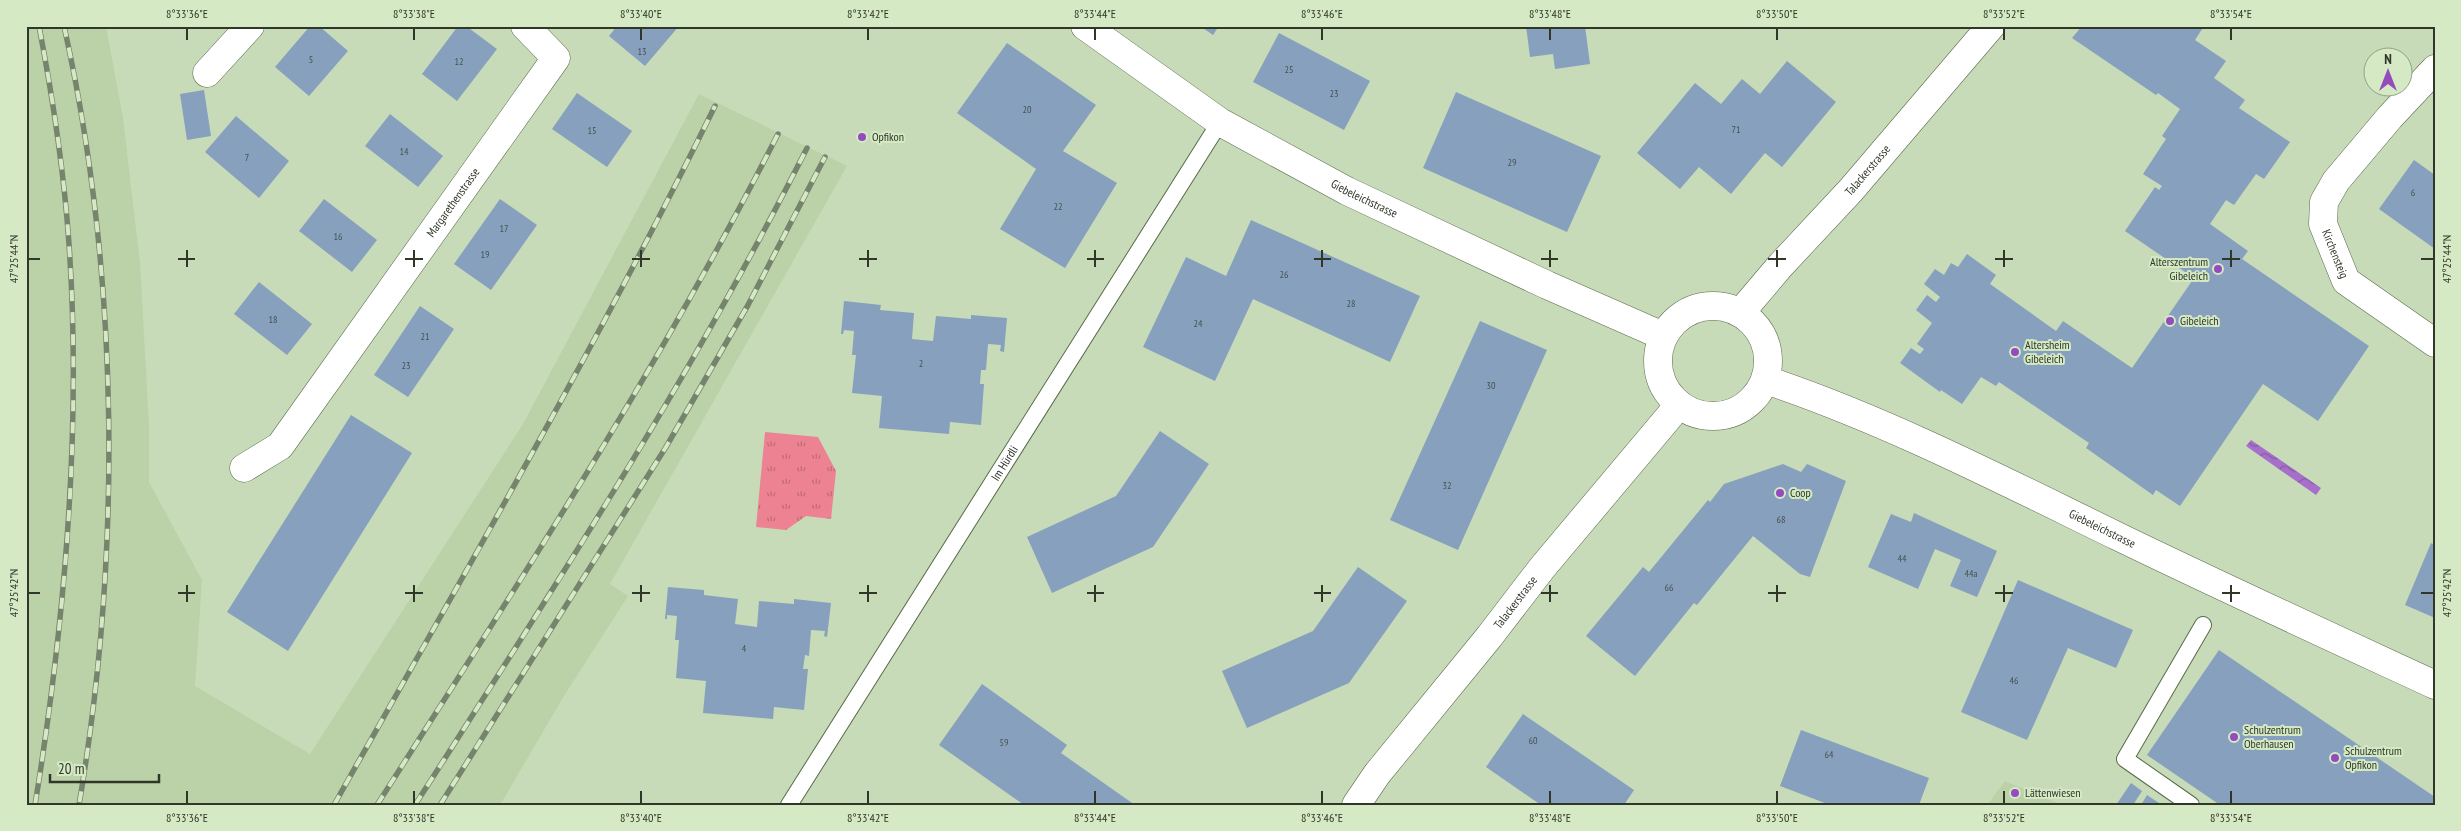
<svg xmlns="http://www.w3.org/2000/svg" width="2461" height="831" font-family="'PT Sans Narrow',sans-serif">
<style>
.built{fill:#bbd2a8}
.park{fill:url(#park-tufts)}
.water{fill:url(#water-waves)}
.building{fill:#86a0be}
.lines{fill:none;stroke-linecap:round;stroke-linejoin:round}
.lane-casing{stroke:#5a6b4b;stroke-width:18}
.street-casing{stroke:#5a6b4b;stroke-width:29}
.secondary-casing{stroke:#5a6b4b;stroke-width:29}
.lane{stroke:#fff;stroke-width:16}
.street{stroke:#fff;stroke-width:28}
.secondary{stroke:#fff;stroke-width:28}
.rail-casing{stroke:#77846d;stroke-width:5.5}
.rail{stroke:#d4e9c4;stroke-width:4;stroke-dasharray:11;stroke-linecap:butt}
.ticks{fill:none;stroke:#303729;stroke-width:2}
.poi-dot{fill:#944bbd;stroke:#d4e9c4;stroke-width:2}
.labels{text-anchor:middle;stroke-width:4;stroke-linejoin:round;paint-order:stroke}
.number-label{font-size:10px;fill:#46514e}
.poi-label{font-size:12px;fill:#303729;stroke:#d4e9c4;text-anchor:start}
.street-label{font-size:12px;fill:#303729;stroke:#d4e9c4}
.neatline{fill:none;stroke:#303729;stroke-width:2}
.ticks-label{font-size:12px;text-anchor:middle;fill:#303729}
</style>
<defs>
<pattern id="park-tufts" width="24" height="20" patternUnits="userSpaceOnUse" patternTransform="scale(1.25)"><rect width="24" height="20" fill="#ed8292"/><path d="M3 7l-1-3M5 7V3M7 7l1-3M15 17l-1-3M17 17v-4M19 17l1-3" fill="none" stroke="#c06b77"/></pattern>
<pattern id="water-waves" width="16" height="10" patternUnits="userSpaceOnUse" patternTransform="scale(1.25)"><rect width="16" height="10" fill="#a66fc9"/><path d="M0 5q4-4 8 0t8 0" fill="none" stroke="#885ca3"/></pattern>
</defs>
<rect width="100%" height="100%" fill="#c7dbb8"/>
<path class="built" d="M26,26H106L123,118L140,263L149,425V482L202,580L195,686L310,754L523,424L699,94L847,166L610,584L628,596L564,696L500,805H26Z
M2005,781L2062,805H1987Z"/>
<path class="park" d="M765,432L818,437L836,471L831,519L806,516L786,530L756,527Z"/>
<path class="water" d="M2251,440L2321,488L2316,495L2246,446Z"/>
<path class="building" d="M310,26H319L348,51L309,96L275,67Z
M458,26H466L497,49L457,101L422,74Z
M617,26H679L645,66L609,36Z
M1200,26H1219L1213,35Z
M1526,26H1585L1590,64L1555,69L1553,54L1530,57Z
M2082,26H2204L2195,40L2226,61L2214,78L2245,100L2239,108L2290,142L2264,179L2256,174L2234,205L2226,200L2210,224L2248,251L2242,259L2369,346L2318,421L2263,384L2180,506L2156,490L2153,495L2086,448L2089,443L1999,382L1996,386L1981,377L1962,404L1941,390L1940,392L1900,363L1911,348L1920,354L1924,349L1917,344L1932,323L1916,310L1927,295L1936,302L1940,297L1924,284L1935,269L1944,275L1951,263L1958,267L1967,254L1996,275L1990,284L2056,331L2063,321L2132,368L2194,278L2125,231L2155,187L2159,190L2162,186L2143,174L2166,139L2162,136L2180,109L2158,93L2156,95L2072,38Z
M1279,33L1370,81L1344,130L1253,82Z
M1007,43L1096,105L1063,151L1117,183L1065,268L1000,229L1036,169L957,113Z
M1787,61L1836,102L1782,167L1765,153L1731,194L1699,167L1680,189L1637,153L1695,83L1721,104L1742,79L1760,94Z
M204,90L211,136L187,140L180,94Z
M1456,92L1601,156L1567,232L1423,168Z
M577,93L632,131L607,167L552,129Z
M390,114L443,156L418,187L365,146Z
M236,116L289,161L259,198L205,152Z
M2414,160L2435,175V249L2379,209Z
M324,199L377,240L352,272L299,231Z
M500,199L537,225L491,290L454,264Z
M1251,220L1420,296L1390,362L1253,299L1215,381L1143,347L1186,257L1226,276Z
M259,282L312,324L287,355L234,314Z
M844,301L881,305L880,310L914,313L912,339L922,340L933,341L936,316L971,319V315L1007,318L1004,352L1000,351L1001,345L988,344L986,370H981L980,384H984L981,425L950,422L949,434L879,428L882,396L852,393L856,355H852L854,331L844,330L843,334H841Z
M420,306L454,329L408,397L374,375Z
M1480,321L1547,350L1458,550L1390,520Z
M351,415L412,453L288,651L227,612Z
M1160,431L1209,464L1153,547L1052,593L1027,537L1116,496Z
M1783,464L1801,472L1807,464L1846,481L1810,577L1800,574L1753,536L1697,605L1694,603L1635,676L1586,636L1643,567L1649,572L1708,500L1710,502L1724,484Z
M1914,513L1997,551L1977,597L1950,586L1961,560L1935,549L1918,589L1868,567L1891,514L1911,522Z
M2431,543L2435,545V618L2405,605Z
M1358,567L1407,601L1349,683L1247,728L1222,671L1313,631Z
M2018,580L2133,630L2116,668L2068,648L2027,740L1961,712Z
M668,587L704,590V595L738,599L735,624L757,627L759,601L794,604V599L831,603L827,637L824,636L825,631L811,630L809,656L805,655L803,669H808L804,710L774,707L773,719L703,713L706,681L676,678L679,640H675L677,616L667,615V619H665Z
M2219,650L2435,797V805H2220L2147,755Z
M982,684L1067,745L1061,753L1135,805H1024L939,745Z
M1523,714L1634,790L1624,805H1541L1486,767Z
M1801,730L1929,778L1919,805H1830L1780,786Z
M2131,783L2142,791L2133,805H2116Z
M2147,795L2162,805H2141Z"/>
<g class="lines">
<defs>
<g id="lane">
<path id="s1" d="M789,805L1220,122"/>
<path d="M2191,805L2125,759L2203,625"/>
</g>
<g id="street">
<path id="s2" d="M2435,69L2390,117L2336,181L2324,202L2323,224L2346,281L2435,343"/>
<path d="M207,73L250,26"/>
<path id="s3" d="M244,468L280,446L556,58L525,26"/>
</g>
<g id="secondary">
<path id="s4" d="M1085,26L1220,122L1347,191L1547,285L1663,336"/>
<circle cx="1713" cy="361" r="55"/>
<path id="s5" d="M1741,312L1780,266L1851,190L1991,26"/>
<path id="s6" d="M1766,380C1888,421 2002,480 2117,536C2222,587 2329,636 2435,685"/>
<path id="s7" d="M1356,805L1377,774L1489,637L1542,568L1679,405"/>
</g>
</defs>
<use href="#lane" class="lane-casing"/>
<use href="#street" class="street-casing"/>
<use href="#secondary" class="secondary-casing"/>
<use href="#lane" class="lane"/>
<use href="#street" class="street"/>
<use href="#secondary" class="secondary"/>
<defs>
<path id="rail" d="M64,26C120,277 122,552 79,805
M35,805C65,621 82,431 69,244C64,171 53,99 39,26
M334,805C464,574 598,344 715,106
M377,805C518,584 659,369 778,134
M415,805C554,588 691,378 807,148
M440,805L666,447L748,305L825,157"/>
</defs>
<use href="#rail" class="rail-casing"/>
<use href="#rail" class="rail"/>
</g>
<path class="ticks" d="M187,28V40M414,28V40M641,28V40M868,28V40M1095,28V40M1322,28V40M1550,28V40M1777,28V40M2004,28V40M2231,28V40M187,250V267M414,250V267M641,250V267M868,250V267M1095,250V267M1322,250V267M1550,250V267M1777,250V267M2004,250V267M2231,250V267M28,259H40M178,259H195M405,259H423M632,259H650M859,259H877M1087,259H1104M1314,259H1331M1541,259H1558M1768,259H1786M1995,259H2013M2222,259H2240M2421,259H2434M187,585V602M414,585V602M641,585V602M868,585V602M1095,585V602M1322,585V602M1550,585V602M1777,585V602M2004,585V602M2231,585V602M28,593H40M178,593H195M405,593H423M632,593H650M859,593H877M1087,593H1104M1314,593H1331M1541,593H1558M1768,593H1786M1995,593H2013M2222,593H2240M2421,593H2434M187,791V804M414,791V804M641,791V804M868,791V804M1095,791V804M1322,791V804M1550,791V804M1777,791V804M2004,791V804M2231,791V804"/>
<g class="poi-dot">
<circle cx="862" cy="137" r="5"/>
<circle cx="2218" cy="269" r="5"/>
<circle cx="2170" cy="321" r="5"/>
<circle cx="2015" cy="352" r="5"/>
<circle cx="1780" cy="493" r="5"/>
<circle cx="2234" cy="737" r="5"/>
<circle cx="2335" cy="758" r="5"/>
<circle cx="2015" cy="793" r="5"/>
</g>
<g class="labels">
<g class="number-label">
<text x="642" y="55">13</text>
<text x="311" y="63">5</text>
<text x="459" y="65">12</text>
<text x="1289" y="73">25</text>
<text x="1334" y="97">23</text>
<text x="1027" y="113">20</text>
<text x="1736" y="133">71</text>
<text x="592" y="134">15</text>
<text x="404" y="155">14</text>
<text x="247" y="161">7</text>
<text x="1512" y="166">29</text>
<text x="2413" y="196">6</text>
<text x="1058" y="210">22</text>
<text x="504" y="232">17</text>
<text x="338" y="240">16</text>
<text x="485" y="258">19</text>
<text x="1284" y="278">26</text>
<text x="1351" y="307">28</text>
<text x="273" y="323">18</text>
<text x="1198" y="327">24</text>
<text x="425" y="340">21</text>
<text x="921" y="367">2</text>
<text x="406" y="369">23</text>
<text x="1491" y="389">30</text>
<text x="1447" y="489">32</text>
<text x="1781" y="523">68</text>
<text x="1902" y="562">44</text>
<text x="1971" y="577">44a</text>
<text x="1669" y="591">66</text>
<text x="744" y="652">4</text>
<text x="2014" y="684">46</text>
<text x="1533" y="744">60</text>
<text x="1004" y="746">59</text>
<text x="1829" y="758">64</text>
</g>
<g class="poi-label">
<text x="872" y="141">Opfikon</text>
<text x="2208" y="266" text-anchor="end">Alterszentrum<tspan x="2208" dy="14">Gibeleich</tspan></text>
<text x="2180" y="325">Gibeleich</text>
<text x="2025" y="349">Altersheim<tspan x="2025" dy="14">Gibeleich</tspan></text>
<text x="1790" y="497">Coop</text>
<text x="2244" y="734">Schulzentrum<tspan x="2244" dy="14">Oberhausen</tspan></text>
<text x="2345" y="755">Schulzentrum<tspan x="2345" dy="14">Opfikon</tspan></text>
<text x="2025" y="797">Lättenwiesen</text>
</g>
<g class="street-label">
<text dy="4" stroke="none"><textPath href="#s5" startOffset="190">Talackerstrasse</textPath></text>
<text dy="4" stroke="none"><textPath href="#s4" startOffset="329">Giebeleichstrasse</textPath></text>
<text dy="4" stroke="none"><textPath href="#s3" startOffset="341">Margarethenstrasse</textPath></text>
<text dy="4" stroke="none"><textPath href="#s2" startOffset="228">Kirchensteig</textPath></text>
<text dy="4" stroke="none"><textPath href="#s1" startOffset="404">Im Hürdli</textPath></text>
<text dy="4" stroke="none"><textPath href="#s6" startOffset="368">Giebeleichstrasse</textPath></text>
<text dy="4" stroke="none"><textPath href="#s7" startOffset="258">Talackerstrasse</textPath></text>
</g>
</g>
<rect width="2461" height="831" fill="none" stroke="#d4e9c4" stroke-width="55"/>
<g transform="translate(2388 72)"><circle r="24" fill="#d4e9c4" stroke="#92a286"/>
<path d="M0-4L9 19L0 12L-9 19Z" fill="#944bbd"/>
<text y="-8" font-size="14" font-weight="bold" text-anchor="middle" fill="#303729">N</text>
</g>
<path d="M50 774v8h109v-8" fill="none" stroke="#303729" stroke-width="2.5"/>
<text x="58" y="774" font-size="15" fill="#303729" stroke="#d4e9c4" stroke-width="4" paint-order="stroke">20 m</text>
<rect x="28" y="28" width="2406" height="776" class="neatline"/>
<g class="ticks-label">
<text x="187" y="18">8°33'36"E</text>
<text x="414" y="18">8°33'38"E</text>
<text x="641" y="18">8°33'40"E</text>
<text x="868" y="18">8°33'42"E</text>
<text x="1095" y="18">8°33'44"E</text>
<text x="1322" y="18">8°33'46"E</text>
<text x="1550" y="18">8°33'48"E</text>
<text x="1777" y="18">8°33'50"E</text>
<text x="2004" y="18">8°33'52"E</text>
<text x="2231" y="18">8°33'54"E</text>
<text transform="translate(14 259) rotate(-90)" y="4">47°25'44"N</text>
<text transform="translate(2447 259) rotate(-90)" y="4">47°25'44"N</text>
<text transform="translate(14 593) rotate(-90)" y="4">47°25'42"N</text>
<text transform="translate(2447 593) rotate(-90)" y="4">47°25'42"N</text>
<text x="187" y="822">8°33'36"E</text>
<text x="414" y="822">8°33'38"E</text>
<text x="641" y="822">8°33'40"E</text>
<text x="868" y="822">8°33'42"E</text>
<text x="1095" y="822">8°33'44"E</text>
<text x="1322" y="822">8°33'46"E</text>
<text x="1550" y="822">8°33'48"E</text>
<text x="1777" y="822">8°33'50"E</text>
<text x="2004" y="822">8°33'52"E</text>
<text x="2231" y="822">8°33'54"E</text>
</g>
</svg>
